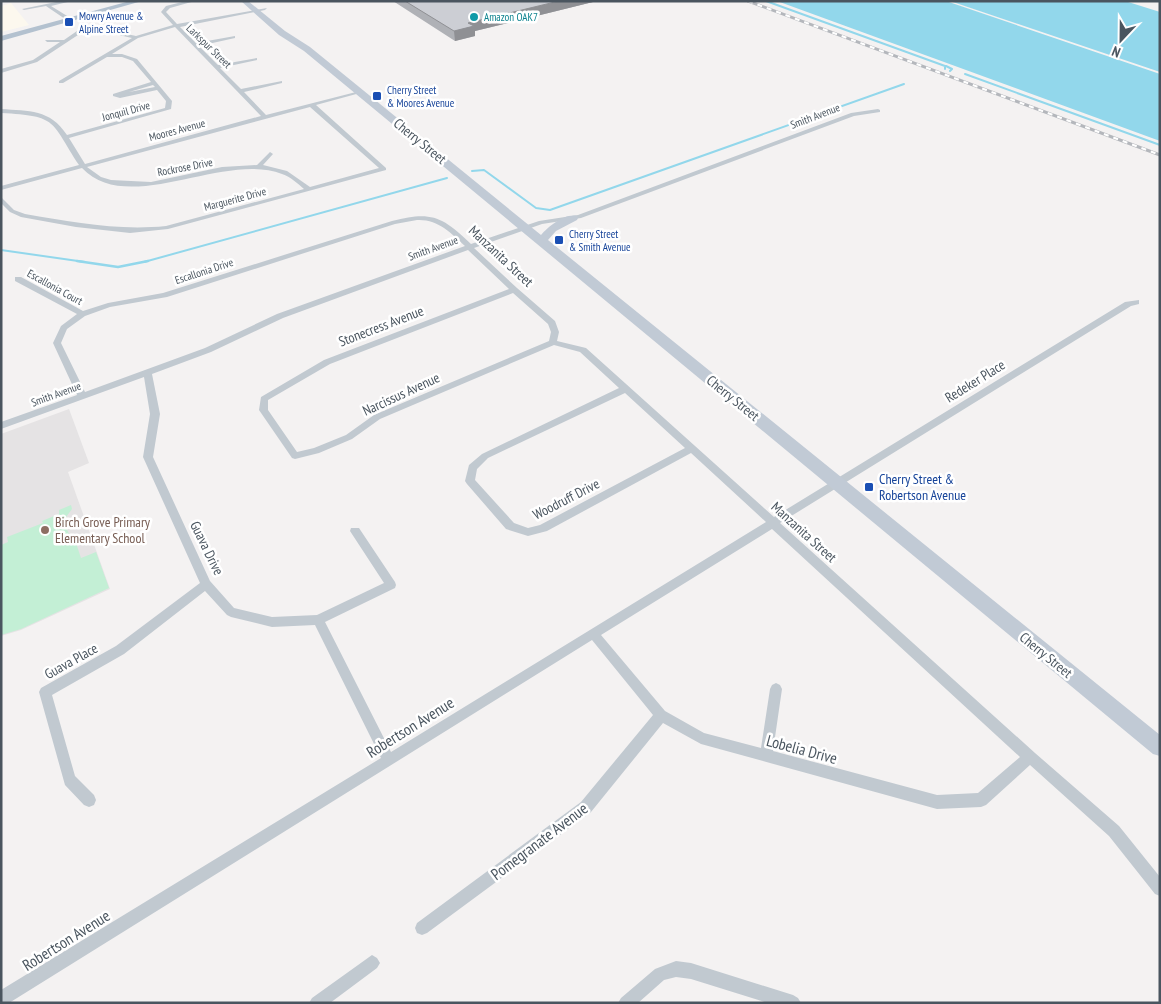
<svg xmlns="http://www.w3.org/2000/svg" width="1161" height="1004" font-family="'PT Sans Narrow',sans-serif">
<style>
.commercial{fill:#fcf8ee}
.education{fill:#e5e3e4}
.green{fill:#c3efd5}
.water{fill:#92d7eb}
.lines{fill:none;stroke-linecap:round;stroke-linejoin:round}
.stream-far1{stroke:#92d7eb;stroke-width:2}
.stream{stroke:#92d7eb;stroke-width:2.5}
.street{fill:#c1c9d0;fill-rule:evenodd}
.secondary{fill:#c1cad5;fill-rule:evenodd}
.primary{fill:#b3c1cf;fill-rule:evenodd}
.rail-casing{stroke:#b4b7bc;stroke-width:3}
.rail{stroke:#fff;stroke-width:2;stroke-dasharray:5;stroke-linecap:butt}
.wall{fill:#afb1b6}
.shaded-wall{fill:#8f9094}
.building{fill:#ccced4;stroke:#8f9094}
.culture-dot{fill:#0f9aa8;stroke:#fff;stroke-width:2}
.transit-dot{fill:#1a4fb4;stroke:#fff;stroke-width:2}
.education-dot{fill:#8d6e63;stroke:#fff;stroke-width:2}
.labels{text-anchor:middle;stroke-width:5;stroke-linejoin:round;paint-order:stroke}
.far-transit-label{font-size:11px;fill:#164399;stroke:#fff;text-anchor:start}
.far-culture-label{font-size:11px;fill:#0d838f;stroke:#fff;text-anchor:start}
.far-street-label{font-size:11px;fill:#4a555f;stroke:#fff}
.street-label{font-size:14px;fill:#4a555f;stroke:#fff}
.transit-label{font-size:14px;fill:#164399;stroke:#fff;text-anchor:start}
.education-label{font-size:14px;fill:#785e54;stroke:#fff;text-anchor:start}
.near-street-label{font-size:16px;fill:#4a555f;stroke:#fff}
</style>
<rect width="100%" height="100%" fill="#f4f2f2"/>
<path class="commercial" d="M11,3L29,25L1,32V6Z"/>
<path class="education" d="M69,409L89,463L68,472L110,589L21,630L1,636V434Z"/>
<path class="green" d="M71,505L72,509L63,521L71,538L74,537L81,558L96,552L109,588L21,629L1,635V545L8,542L7,537L43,523L42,521L59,514V510Z"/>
<path class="water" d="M777,1H946L1160,74V141Z
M950,1H1125L1160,12V72Z"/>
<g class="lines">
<path class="stream-far1" d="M766,1L945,66V69
M946,66L952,69L950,71
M965,74L1160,145
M472,171L484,170L536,208L550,210L904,84
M1,250L85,262
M144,262L447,178"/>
<path class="stream" d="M77,261L118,267L148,261"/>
<path class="street" d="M61,1H72L51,6L72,19V21H68L46,6L24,10L22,9Z
M186,1H195L170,8L166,12L177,24L267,8L265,10L180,27L196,43L235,36V38L199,46L218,65L257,58V60L220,68L241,89L282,81V83L244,92L266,115L360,91V93L316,105L386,168V170L168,229L130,233L76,227L21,217L10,212L1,203V197L14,210L25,214C72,222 118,231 166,226L304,189C297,183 291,177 282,174C224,151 128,217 82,168L1,190V186L79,165C50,121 59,116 1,113V109C29,111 50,109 67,135L165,108L166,101L157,90L120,98L113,96V94L151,82L133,61L122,57H107L63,83H59V81L132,38L110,33L100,28L81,33L37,62L1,73V69L33,60L60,42H47L45,40H64L77,31L101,25L113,31L136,36L173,25L161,12L166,6ZM175,27L261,116L85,164L69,138L171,109L172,101L137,59L122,54H112L138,38ZM153,85L155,87L129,92ZM310,107L379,168L310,187L287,171L263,165L273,154L270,152L257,165L222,167L151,182L111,180L101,177L87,167Z
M878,109L880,110V112L854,116L581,218L542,224L474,248L517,288L555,321L559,332L557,341L586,348L774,517L1125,302L1139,300V304L1131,306L780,523L1035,753L1119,826L1160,877V896L1155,894L1109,836L1030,765L986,805L981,807L937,809L701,744L663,723L591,812L427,933L422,935L417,933L415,928L417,923L581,802L653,715L592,640L9,1003H1V990L381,758L315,625L272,627L231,617L227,615L205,591L124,654L52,695L75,776L94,795L96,800L94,805L89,807L84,805L65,785L39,692L41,688L116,646L200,583L143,457L150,414L144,377L1,429V422L77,395L53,343L61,326L77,314L15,281V277H21L83,311L108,303L163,293L392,221C431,211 442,216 471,244L539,221L578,215L851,113ZM417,220C438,219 451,233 465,246L277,314L205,348L85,392L61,343L67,329L85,316L110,307L167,297L395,224ZM468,250L509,289L324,360L261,397L259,410L292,458L295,459L319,453L352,439L380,419L554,345L580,352L619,388L482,454L469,465L465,481L467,484L506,529L528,536L547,531L691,453L766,522L391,752L325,622L395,588L396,585L395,582L359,528H351L350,531L384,583L317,615L272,617L234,608L210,581L153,457L160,414L152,374L211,352L283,318ZM513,293L548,324L551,332L549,341L374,415L346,435L314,448L297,452L268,410V400L330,364ZM625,393L685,448L540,525L528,528L514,523L475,480L477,469L488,458ZM772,529L1020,757L978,793L937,795L773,751L782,689L780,685L776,683L772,685L770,689L761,748L704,733L665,711L601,635Z
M372,955L377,958L380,963L377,968L330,1003H309L312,998Z
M676,961L691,963L793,995L798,998L801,1003H768L691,979L676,977L664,980L638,1003H618L621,998L655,969Z"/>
<path class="secondary" d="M241,1H248L285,31L310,47L541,235C549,226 565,213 577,216L578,218L577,220L556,231L548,240L1160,735V756L1153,754L304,51L279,35Z"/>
<path class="primary" d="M130,1H142L1,41V36Z"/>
<defs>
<path id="rail" d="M748,1L1160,155"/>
</defs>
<use href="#rail" class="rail-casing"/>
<use href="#rail" class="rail"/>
</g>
<path class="wall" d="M393,1H597L475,31V36L455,41Z"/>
<path class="shaded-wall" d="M559,1H597L475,31V36L455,41L454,31L468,23Z"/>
<path class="building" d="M405,1H559L468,23L474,26L454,31Z"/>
<circle class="culture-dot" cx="474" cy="17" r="5"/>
<g class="transit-dot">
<rect x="64" y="17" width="10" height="10" rx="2.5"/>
<rect x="372" y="91" width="10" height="10" rx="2.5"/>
<rect x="554" y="235" width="10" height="10" rx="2.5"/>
<rect x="864" y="482" width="10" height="10" rx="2.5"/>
</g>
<circle class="education-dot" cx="45" cy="530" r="5"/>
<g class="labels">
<g class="far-transit-label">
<text x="79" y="20">Mowry Avenue &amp;<tspan x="79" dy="13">Alpine Street</tspan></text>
<text x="387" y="94">Cherry Street<tspan x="387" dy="13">&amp; Moores Avenue</tspan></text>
<text x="569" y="238">Cherry Street<tspan x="569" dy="13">&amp; Smith Avenue</tspan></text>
</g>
<g class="far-culture-label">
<text x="484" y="21">Amazon OAK7</text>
</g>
<g class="far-street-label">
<text transform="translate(209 46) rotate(44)" y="4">Larkspur Street</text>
<text transform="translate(126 111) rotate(-15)" y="4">Jonquil Drive</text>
<text transform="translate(815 116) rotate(-21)" y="4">Smith Avenue</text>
<text transform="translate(177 130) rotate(-15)" y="4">Moores Avenue</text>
<text transform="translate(185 167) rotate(-11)" y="4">Rockrose Drive</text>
<text transform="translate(235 199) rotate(-15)" y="4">Marguerite Drive</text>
<text transform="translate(433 248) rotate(-20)" y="4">Smith Avenue</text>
<text transform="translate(204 271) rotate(-18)" y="4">Escallonia Drive</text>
<text transform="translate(55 287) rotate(29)" y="4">Escallonia Court</text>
<text transform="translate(56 394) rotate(-20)" y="4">Smith Avenue</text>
</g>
<g class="street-label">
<text transform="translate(420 141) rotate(39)" y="5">Cherry Street</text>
<text transform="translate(501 256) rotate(43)" y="5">Manzanita Street</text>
<text transform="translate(381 326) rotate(-21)" y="5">Stonecress Avenue</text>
<text transform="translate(975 381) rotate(-32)" y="5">Redeker Place</text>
<text transform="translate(401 394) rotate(-25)" y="5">Narcissus Avenue</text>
<text transform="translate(733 398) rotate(39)" y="5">Cherry Street</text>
<text transform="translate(566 499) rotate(-27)" y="5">Woodruff Drive</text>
<text transform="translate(804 532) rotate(42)" y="5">Manzanita Street</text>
<text transform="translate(207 548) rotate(64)" y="5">Guava Drive</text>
<text transform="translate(1046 655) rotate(39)" y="5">Cherry Street</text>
<text transform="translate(71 661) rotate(-29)" y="5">Guava Place</text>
</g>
<g class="transit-label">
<text x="879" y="484">Cherry Street &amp;<tspan x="879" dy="16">Robertson Avenue</tspan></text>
</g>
<g class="education-label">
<text x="55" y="527">Birch Grove Primary<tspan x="55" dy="16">Elementary School</tspan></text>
</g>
<g class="near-street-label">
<text transform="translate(410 727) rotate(-32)" y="6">Robertson Avenue</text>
<text transform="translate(802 749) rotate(15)" y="6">Lobelia Drive</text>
<text transform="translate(539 841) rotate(-37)" y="6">Pomegranate Avenue</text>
<text transform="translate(66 940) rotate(-32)" y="6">Robertson Avenue</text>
</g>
</g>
<rect width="1161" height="1004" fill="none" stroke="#4a555f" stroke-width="5"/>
<g transform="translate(1121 40) rotate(202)" stroke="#ffffff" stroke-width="4" paint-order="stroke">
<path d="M0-4L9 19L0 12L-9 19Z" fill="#4a555f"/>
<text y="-8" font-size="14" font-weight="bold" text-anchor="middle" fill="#4a555f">N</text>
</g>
</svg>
